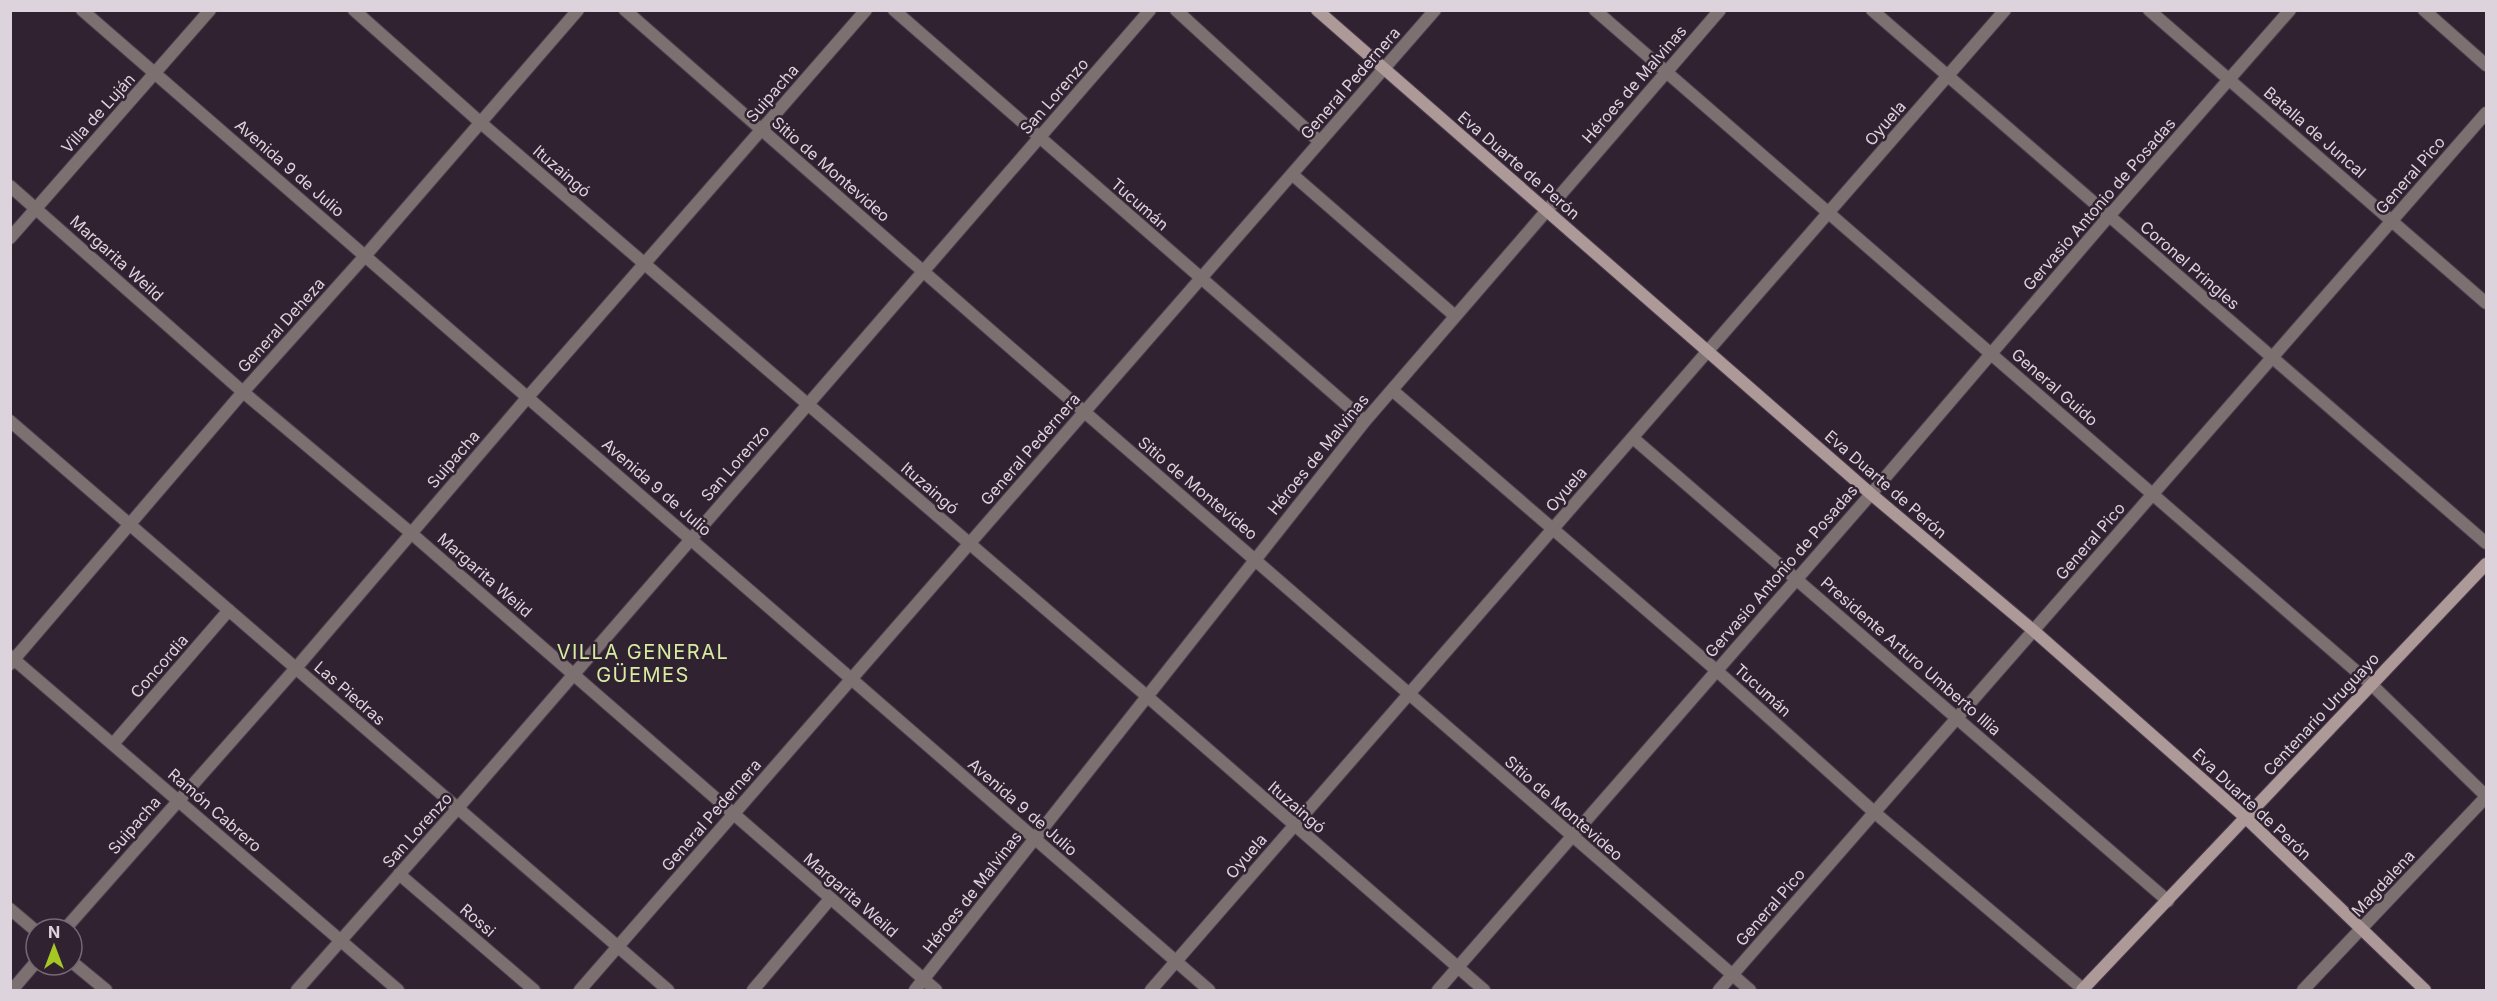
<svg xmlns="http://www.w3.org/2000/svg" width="2497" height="1001" font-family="Inter,sans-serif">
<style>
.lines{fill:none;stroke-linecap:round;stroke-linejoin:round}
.minor-casing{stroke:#4d3e4d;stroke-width:14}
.tertiary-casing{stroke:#4d3e4d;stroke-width:14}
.secondary-casing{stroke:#4d3e4d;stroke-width:14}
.minor{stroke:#7d7070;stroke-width:12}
.tertiary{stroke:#7d7070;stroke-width:12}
.secondary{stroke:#ae9999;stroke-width:12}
.labels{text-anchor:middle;stroke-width:5;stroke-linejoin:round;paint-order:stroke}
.street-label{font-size:16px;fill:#ddd3dd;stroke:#312232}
.quarter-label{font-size:20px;letter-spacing:1.5px;fill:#d6eca1;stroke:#312232}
</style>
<rect width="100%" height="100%" fill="#312232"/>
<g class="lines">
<defs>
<path id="minor" d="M354,10L481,123L1149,698L1484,990
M625,10C998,339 1375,664 1750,990
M894,10L1365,421
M1176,10L1320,142
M1595,10L2371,684L2486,796
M1872,10L2486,543
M2149,10L2486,303
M2424,10L2486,65
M1293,175L1455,316
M10,186L243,392L411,533L936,990
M10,238L210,10
M1392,390L1716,670L1874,812L2084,990
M10,421L668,990
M1633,438L2168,901
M10,656L398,990
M10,664L243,392L365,256L578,10
M113,744L229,610
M399,874L534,990
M10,909L36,931
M65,929L296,668L527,398L866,10
M72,962L106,990
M12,990L36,962
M297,990L457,809L1150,10
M580,990L1435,10
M753,990L830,899
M915,990L1365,421L1720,10
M1151,990L2005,10
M1438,990L1871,494L2109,216L2290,10
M1719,990L2486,113
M2303,990L2486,797"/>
<path id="tertiary" d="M82,10L1209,990"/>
<path id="secondary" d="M1317,10L1871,494L2034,631L2246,818L2425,990
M2082,990L2486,564"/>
</defs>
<use href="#minor" class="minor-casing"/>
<use href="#tertiary" class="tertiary-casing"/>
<use href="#secondary" class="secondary-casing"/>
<use href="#minor" class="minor"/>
<use href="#tertiary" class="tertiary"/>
<use href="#secondary" class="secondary"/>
</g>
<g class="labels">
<g class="street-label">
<text transform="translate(1350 83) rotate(-49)" y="6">General Pedernera</text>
<text transform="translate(1634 84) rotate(-49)" y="6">Héroes de Malvinas</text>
<text transform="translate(772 93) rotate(-49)" y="6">Suipacha</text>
<text transform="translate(1054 96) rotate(-49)" y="6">San Lorenzo</text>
<text transform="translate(98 113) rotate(-48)" y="6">Villa de Luján</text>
<text transform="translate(1885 123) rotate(-49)" y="6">Oyuela</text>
<text transform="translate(2315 132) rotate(41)" y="6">Batalla de Juncal</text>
<text transform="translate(1519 165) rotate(41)" y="6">Eva Duarte de Perón</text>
<text transform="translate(290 168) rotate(41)" y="6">Avenida 9 de Julio</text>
<text transform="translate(831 169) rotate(41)" y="6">Sitio de Montevideo</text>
<text transform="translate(562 171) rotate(41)" y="6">Ituzaingó</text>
<text transform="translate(2410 175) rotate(-49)" y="6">General Pico</text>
<text transform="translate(1140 204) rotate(41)" y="6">Tucumán</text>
<text transform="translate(2099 204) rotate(-49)" y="6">Gervasio Antonio de Posadas</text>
<text transform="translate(117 258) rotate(42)" y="6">Margarita Weild</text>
<text transform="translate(2190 265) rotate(41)" y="6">Coronel Pringles</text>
<text transform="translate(281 325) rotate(-48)" y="6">General Deheza</text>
<text transform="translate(2055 387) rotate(41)" y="6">General Guido</text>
<text transform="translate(1030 449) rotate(-49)" y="6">General Pedernera</text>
<text transform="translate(1318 454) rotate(-51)" y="6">Héroes de Malvinas</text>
<text transform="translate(453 459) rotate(-49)" y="6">Suipacha</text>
<text transform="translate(735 463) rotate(-49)" y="6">San Lorenzo</text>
<text transform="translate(1886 484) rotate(41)" y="6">Eva Duarte de Perón</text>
<text transform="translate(657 487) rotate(41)" y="6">Avenida 9 de Julio</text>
<text transform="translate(930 488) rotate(41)" y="6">Ituzaingó</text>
<text transform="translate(1198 488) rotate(40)" y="6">Sitio de Montevideo</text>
<text transform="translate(1566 489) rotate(-49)" y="6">Oyuela</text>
<text transform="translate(2090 541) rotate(-49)" y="6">General Pico</text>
<text transform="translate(1781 571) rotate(-49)" y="6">Gervasio Antonio de Posadas</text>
<text transform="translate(485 575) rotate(41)" y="6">Margarita Weild</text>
<text transform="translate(1911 656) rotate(41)" y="6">Presidente Arturo Umberto Illia</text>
<text transform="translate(159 666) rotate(-49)" y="6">Concordia</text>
<text transform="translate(1763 690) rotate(42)" y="6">Tucumán</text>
<text transform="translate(350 693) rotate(41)" y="6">Las Piedras</text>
<text transform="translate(2321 714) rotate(-47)" y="6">Centenario Uruguayo</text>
<text transform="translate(2252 804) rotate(43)" y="6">Eva Duarte de Perón</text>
<text transform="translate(1023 807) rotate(41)" y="6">Avenida 9 de Julio</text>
<text transform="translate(1297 807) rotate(41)" y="6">Ituzaingó</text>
<text transform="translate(1564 808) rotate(41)" y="6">Sitio de Montevideo</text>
<text transform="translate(215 810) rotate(41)" y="6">Ramón Cabrero</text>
<text transform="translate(711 815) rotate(-49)" y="6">General Pedernera</text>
<text transform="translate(134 825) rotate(-49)" y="6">Suipacha</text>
<text transform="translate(417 830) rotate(-48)" y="6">San Lorenzo</text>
<text transform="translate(1246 856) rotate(-49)" y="6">Oyuela</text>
<text transform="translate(2383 883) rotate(-47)" y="6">Magdalena</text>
<text transform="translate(972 892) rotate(-52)" y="6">Héroes de Malvinas</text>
<text transform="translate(851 895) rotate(41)" y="6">Margarita Weild</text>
<text transform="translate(1770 907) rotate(-49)" y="6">General Pico</text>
<text transform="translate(478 920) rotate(41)" y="6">Rossi</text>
</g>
<g class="quarter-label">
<text x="643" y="659">VILLA GENERAL<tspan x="643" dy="23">GÜEMES</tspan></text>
</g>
</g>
<rect width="2497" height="1001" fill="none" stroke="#ddd3dd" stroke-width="24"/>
<g transform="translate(54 947)"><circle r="28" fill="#312232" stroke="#766976" stroke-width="1.5"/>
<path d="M0-4.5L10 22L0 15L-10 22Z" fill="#a5c824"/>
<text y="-9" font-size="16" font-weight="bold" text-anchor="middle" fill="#ddd3dd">N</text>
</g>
</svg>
